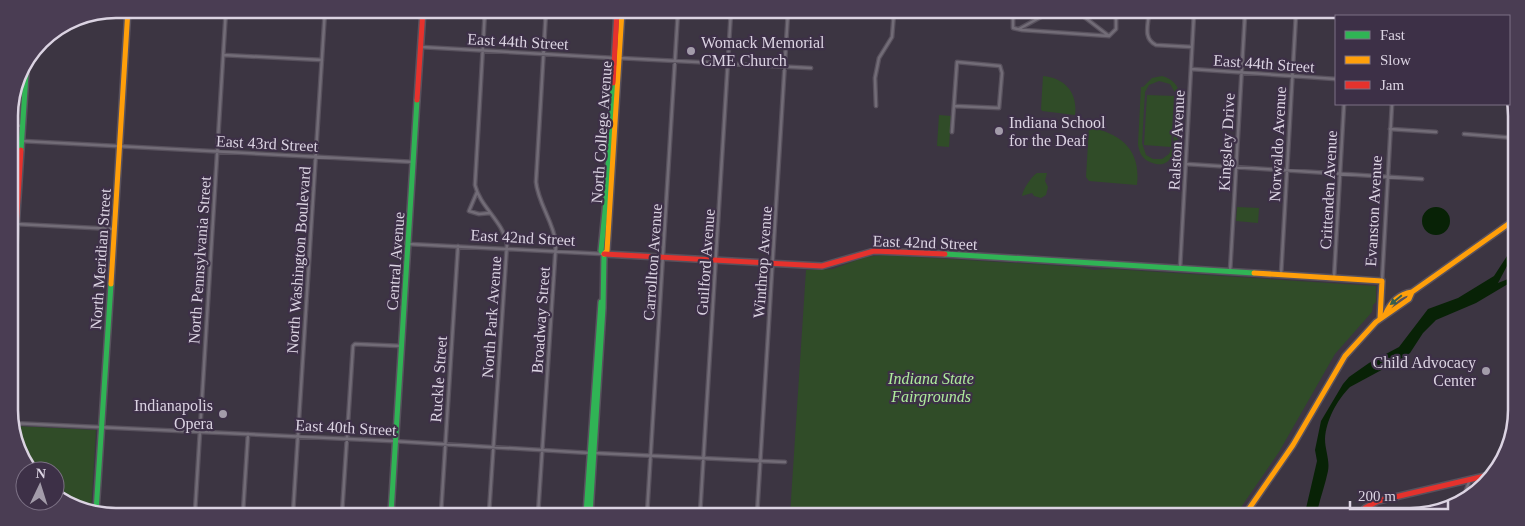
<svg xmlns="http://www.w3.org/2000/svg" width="1525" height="526" font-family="Georgia,serif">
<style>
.green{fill:#304c28;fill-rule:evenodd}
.water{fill:#082206}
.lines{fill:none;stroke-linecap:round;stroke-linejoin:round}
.street-casing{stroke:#58515d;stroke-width:5}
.fast-casing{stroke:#58515d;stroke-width:8}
.slow-casing{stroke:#58515d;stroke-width:8}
.jam-casing{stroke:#58515d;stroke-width:8}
.street{stroke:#726c77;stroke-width:2.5}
.fast{stroke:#30b455;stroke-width:5}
.slow{stroke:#ff9f0a;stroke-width:5}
.jam{stroke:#e5322d;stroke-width:5}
.oneway{fill:#385e4c}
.poi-dot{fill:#a39caa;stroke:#3d3047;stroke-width:2}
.labels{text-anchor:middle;stroke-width:4.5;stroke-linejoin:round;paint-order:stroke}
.street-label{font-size:16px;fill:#dbd3e2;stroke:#3d3047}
.poi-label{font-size:16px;fill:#dbd3e2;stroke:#3d3047;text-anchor:start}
.park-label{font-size:16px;font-style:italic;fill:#aeeb9c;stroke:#3d3047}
.rim{fill:none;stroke:#dbd3e2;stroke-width:2.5}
</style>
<rect width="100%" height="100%" fill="#3c3542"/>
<path class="green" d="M1043,76C1065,78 1078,93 1075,115L1042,111L1041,109Z
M1162,76C1173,79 1179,86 1180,97C1179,114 1184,177 1150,162C1142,159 1139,152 1138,144L1141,87H1143L1152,78ZM1159,81L1170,84L1176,94L1173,146L1169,154L1162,159H1153L1146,155L1142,143L1145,92L1149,85Z
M1147,95L1174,96L1171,147L1144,145Z
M939,115L951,116L949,147L937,146Z
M1089,127C1121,134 1141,149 1137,185L1089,181L1086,177Z
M1037,173H1047L1045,181L1048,187L1046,195L1041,198L1034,196L1032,193L1022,196C1023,189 1031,177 1037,173Z
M1237,207L1259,208L1258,223L1236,221Z
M884,255L1079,267L1094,270L1111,269L1376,286V302L1373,305L1372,312L1335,354L1279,452L1235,516L790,515L806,270L833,269L865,257Z
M16,426L96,430L91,512H82L55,494V471H30L11,431V428Z"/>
<path class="water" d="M1422 221a14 14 0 1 1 28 0a14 14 0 1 1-28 0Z
M1513,250V262L1508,264L1498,283L1513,277V281L1476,303L1436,320L1423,333L1410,353L1400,360L1350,387C1337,400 1326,420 1325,439C1325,450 1330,460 1328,471C1325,486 1319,501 1316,517H1304L1317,461L1315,450L1321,421L1343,384L1349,377L1369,363L1399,347L1428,309L1458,298L1494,276L1509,253Z"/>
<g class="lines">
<defs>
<path id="street" d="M485,10L475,185C480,207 503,221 507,244L489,513
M1013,13V28L1022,30L1109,36L1116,29V13
M1079,13L1109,36
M1149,13C1148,25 1143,39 1156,45L1192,47
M1349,16V14
M1397,16V14
M1445,16V15
M1019,29L1048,13
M421,47L614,58
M223,55L322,60
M619,58L811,68
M1191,69L1336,79
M18,76H26
M1509,90H1510
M876,106L875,78L879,58L892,37L894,12
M9,125L23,126
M1390,129L1436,132
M952,132L957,62L1000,66L1002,73L999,108L954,106
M1464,134L1515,138
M22,141L414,162
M1186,164L1422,179
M477,192L469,211L479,214L490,213
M16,224L114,229
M408,244L604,254
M1180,268L1194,13
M1230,272L1245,14
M1281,275L1296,14
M1334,278L1344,104
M1382,281L1392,104
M11,423L392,441L590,453
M594,453L785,462
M1463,499L1470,479
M1368,507L1381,517
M195,512L226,9
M243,512L248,434
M293,513L325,10
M342,513L353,346L355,344L402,346
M441,513L458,246
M538,514L556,243C553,221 538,203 536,182L546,11
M647,514L678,11
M700,514L731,11
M757,514L788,12"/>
<path id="fast" d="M21,150L27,59
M945,254L1254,273
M96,512L111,284
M391,513L417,100
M586,514L601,302
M590,514L603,308L604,254L601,251L606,201L613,83"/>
<path id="slow" d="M604,254L607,251L622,11
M1254,273L1382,281L1380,319
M111,284L128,9
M1385,315C1390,303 1399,294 1412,292L1514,220
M1244,516L1293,445L1345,356L1376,322L1409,299L1412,292"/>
<path id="jam" d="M613,83L617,11
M417,100L423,10
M604,254L822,266L874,251L945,254
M10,324L21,150
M1358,517L1365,508L1378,501L1489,475"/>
</defs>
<use href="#street" class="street-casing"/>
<use href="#fast" class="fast-casing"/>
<use href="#slow" class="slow-casing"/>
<use href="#jam" class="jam-casing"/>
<use href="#street" class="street"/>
<use href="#fast" class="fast"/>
<use href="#slow" class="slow"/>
<use href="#jam" class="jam"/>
</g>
<defs><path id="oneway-solid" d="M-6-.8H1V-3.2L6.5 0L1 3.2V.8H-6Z" transform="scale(1.25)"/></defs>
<use class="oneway" href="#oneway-solid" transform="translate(1396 300) rotate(141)"/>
<g class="poi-dot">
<circle cx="691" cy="51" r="5"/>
<circle cx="999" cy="131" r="5"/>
<circle cx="1486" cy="371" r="5"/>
<circle cx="223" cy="414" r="5"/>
</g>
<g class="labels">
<g class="street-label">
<text transform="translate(518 41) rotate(3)" y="6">East 44th Street</text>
<text transform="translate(1264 63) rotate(4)" y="6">East 44th Street</text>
<text transform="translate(601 132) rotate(-86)" y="6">North College Avenue</text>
<text transform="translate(1176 140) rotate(-87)" y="6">Ralston Avenue</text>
<text transform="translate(1226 142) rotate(-87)" y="6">Kingsley Drive</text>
<text transform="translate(267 143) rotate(3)" y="6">East 43rd Street</text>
<text transform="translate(1277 144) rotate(-87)" y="6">Norwaldo Avenue</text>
<text transform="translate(1328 190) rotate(-87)" y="6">Crittenden Avenue</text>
<text transform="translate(1373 211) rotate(-87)" y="6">Evanston Avenue</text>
<text transform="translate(523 237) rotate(3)" y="6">East 42nd Street</text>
<text transform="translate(925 242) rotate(2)" y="6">East 42nd Street</text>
<text transform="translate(100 259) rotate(-86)" y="6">North Meridian Street</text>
<text transform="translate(199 260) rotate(-86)" y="6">North Pennsylvania Street</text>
<text transform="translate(298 260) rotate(-86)" y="6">North Washington Boulevard</text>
<text transform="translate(395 261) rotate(-86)" y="6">Central Avenue</text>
<text transform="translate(652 262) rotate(-86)" y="6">Carrollton Avenue</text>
<text transform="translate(705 262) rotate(-86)" y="6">Guilford Avenue</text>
<text transform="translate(762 262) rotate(-86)" y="6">Winthrop Avenue</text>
<text transform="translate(491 317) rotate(-86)" y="6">North Park Avenue</text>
<text transform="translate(540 320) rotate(-86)" y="6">Broadway Street</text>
<text transform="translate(438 379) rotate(-86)" y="6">Ruckle Street</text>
<text transform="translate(346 427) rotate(3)" y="6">East 40th Street</text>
</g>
<g class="poi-label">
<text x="701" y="48">Womack Memorial<tspan x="701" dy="18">CME Church</tspan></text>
<text x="1009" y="128">Indiana School<tspan x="1009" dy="18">for the Deaf</tspan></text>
<text x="1476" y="368" text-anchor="end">Child Advocacy<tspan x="1476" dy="18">Center</tspan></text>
<text x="213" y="411" text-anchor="end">Indianapolis<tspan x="213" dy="18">Opera</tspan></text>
</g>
<g class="park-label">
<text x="931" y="384">Indiana State<tspan x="931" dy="18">Fairgrounds</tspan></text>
</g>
</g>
<path d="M0 0H1525V526H0ZM116 18H1410A98 98 0 0 1 1508 116V410A98 98 0 0 1 1410 508H116A98 98 0 0 1 18 410V116A98 98 0 0 1 116 18Z" fill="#4a3d53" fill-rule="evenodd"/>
<path class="rim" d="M116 18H1410A98 98 0 0 1 1508 116V410A98 98 0 0 1 1410 508H116A98 98 0 0 1 18 410V116A98 98 0 0 1 116 18Z"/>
<rect x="1335" y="15" width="175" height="90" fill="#3d3047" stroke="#7c7185"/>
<rect x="1345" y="31" width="25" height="8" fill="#30b455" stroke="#7c7185"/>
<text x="1380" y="40" font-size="15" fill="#dbd3e2">Fast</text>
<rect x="1345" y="56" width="25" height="8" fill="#ff9f0a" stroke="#7c7185"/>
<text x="1380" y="65" font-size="15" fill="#dbd3e2">Slow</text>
<rect x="1345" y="81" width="25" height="8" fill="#e5322d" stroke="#7c7185"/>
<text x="1380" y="90" font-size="15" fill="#dbd3e2">Jam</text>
<g transform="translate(40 486) rotate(4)"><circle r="24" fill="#3d3047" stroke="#7c7185"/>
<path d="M0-4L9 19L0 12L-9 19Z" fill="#a39caa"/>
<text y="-8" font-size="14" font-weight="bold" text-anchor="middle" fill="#dbd3e2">N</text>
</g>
<path d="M1350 501v8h98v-8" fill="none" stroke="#dbd3e2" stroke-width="2.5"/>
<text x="1358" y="501" font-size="15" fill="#dbd3e2" stroke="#3d3047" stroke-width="4" paint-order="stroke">200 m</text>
</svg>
